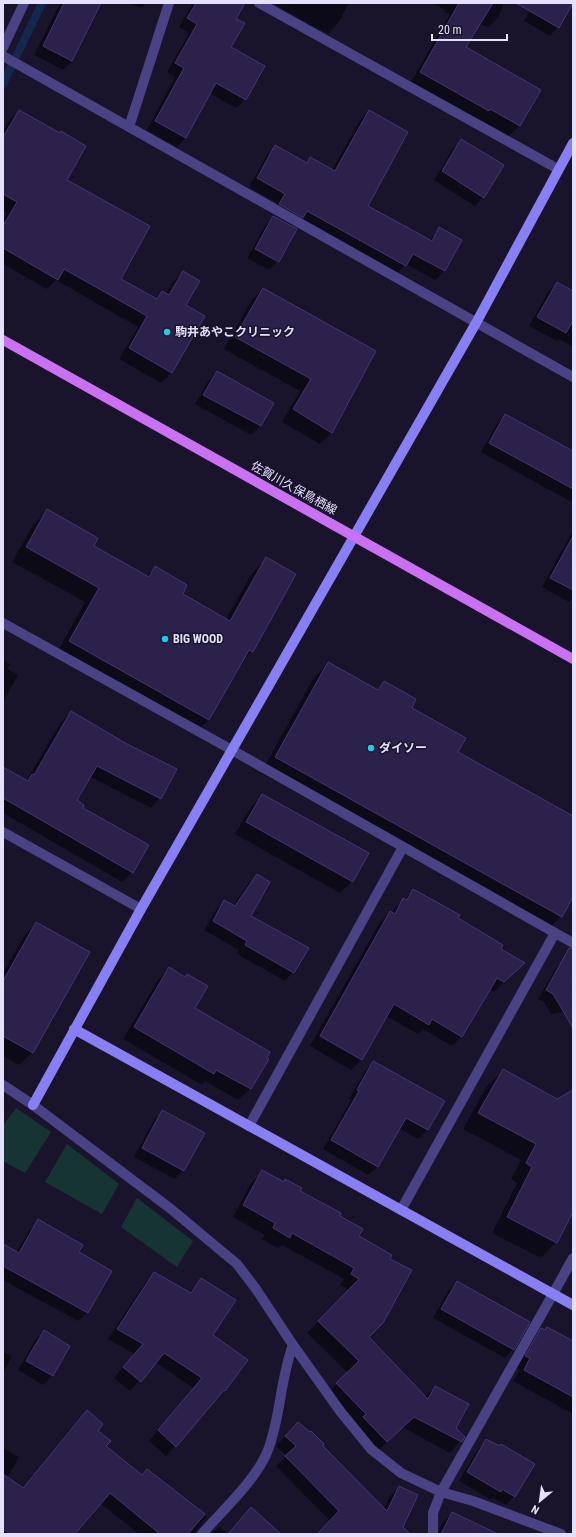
<svg xmlns="http://www.w3.org/2000/svg" width="576" height="1537" font-family="'Roboto Condensed','Noto Sans JP',sans-serif">
<style>
.green{fill:#173434}
.shadow{fill:#0007}
.lines{fill:none;stroke-linecap:round;stroke-linejoin:round}
.stream{stroke:#14274e;stroke-width:8}
.building{fill:#2c214a;stroke:#453574}
.lane{stroke:#494385;stroke-width:10}
.street{stroke:#494385;stroke-width:10}
.secondary{stroke:#887ff4;stroke-width:10}
.primary{stroke:#c970f3;stroke-width:10}
.poi-dot{fill:#1ccdec;stroke:#19142b;stroke-width:1.5}
.labels{text-anchor:middle;stroke-width:3;stroke-linejoin:round;paint-order:stroke}
.poi-label{font-size:12px;font-weight:bold;fill:#e5e0fc;stroke:#19142b;text-anchor:start}
.street-label{font-size:12px;fill:#e5e0fc;stroke:#19142b}
</style>
<rect width="100%" height="100%" fill="#19142b"/>
<path class="green" d="M16,1108L51,1132L25,1173L3,1161V1126Z
M67,1144L119,1184L102,1214L45,1182Z
M137,1198L193,1241L177,1267L121,1227Z"/>
<path class="shadow" d="M60,3H87L97,8L72,61L63,70L34,55Z
M127,3H146L142,8Z
M193,3H219L235,19L230,47L245,99L236,108L209,93L185,138L177,147L147,130L175,77L167,72L189,33L179,27Z
M275,3H349L338,23L328,34L277,6L278,5Z
M432,3H504L499,16L489,27L479,24L465,48L520,125L509,136L479,119L478,120L411,82L450,14L444,12L445,10Z
M534,3H572L558,27L550,36L524,21Z
M19,111L66,180L120,279L155,299L162,292L166,294L172,283L183,272L185,306L204,317L171,373L161,383L119,359L138,327L56,280L47,289L3,264V220L7,213L3,210V131L8,122Z
M369,112L366,206L429,241L440,228L461,240L444,271L435,280L406,264L396,274L300,220L294,226L271,213L277,203L249,187L267,155L276,147L305,163L310,158L332,170L360,120Z
M462,140L483,197L475,206L434,180L453,149Z
M273,217L278,261L269,270L247,258L265,226Z
M557,283L573,292V347L559,339L557,341L529,326L548,292Z
M263,289L375,352L332,432L320,444L282,422L300,391L224,349L251,301Z
M217,372L273,403L260,426L251,435L195,404L208,381Z
M506,415L573,452V503L481,452L497,424Z
M47,511L92,546L146,576L155,568L181,594L226,619L252,573L266,559L252,651L241,662L208,720L194,734L55,656L85,602L12,562L33,525Z
M573,530V598L569,602L542,587Z
M3,660L10,664L7,669L18,675L3,702Z
M328,664L376,690L384,682L457,752L573,817V895L561,916L546,931L261,773L313,679Z
M71,712L160,798L151,808L89,776L75,801L132,872L122,882L3,813V769L26,781L61,722Z
M262,795L352,881L340,893L235,834L251,807Z
M257,875L249,916L293,972L285,981L237,954L239,950L204,930L216,910L224,901L233,906L248,884Z
M414,890L500,949L523,963L494,992L489,989L462,1036L452,1046L423,1029L418,1034L386,1016L361,1060L351,1070L310,1046L380,922L390,912L392,913L394,909Z
M36,923L88,952L32,1053L19,1065L3,1056V973L24,936Z
M564,959L573,964V1015L571,1017L562,1012L551,1014L544,1002L538,999L556,968Z
M169,969L184,978L187,975L194,1009L267,1059L250,1089L238,1100L205,1081L202,1085L123,1039L158,980Z
M373,1062L443,1101L427,1130L418,1139L399,1128L377,1167L368,1175L323,1149L351,1100L349,1099L365,1071Z
M503,1071L557,1100L573,1092V1210L556,1242L541,1258L492,1233L517,1183L511,1179L521,1160L463,1129L487,1086Z
M163,1111L183,1170L175,1179L134,1157L154,1120Z
M262,1172L283,1183L285,1180L299,1192L338,1216L358,1236L389,1259L368,1337L425,1397L436,1387L455,1428L463,1437L450,1453L402,1427L376,1453L326,1395L348,1373L307,1333L349,1290L340,1285L344,1279L282,1245L278,1248L262,1239L265,1235L233,1217L251,1183Z
M39,1221L77,1253L110,1271L87,1313L78,1321L3,1280V1245L16,1253L30,1229Z
M154,1273L189,1293L201,1279L212,1335L225,1390L166,1456L149,1441L193,1388L155,1362L130,1391L114,1378L134,1354L108,1339L145,1283Z
M457,1282L513,1349L505,1358L433,1318L448,1291Z
M541,1329L573,1342V1414L513,1381L520,1370L515,1367L530,1340Z
M44,1331L69,1346L52,1376L43,1385L18,1370L35,1340Z
M3,1352L12,1356L3,1374Z
M87,1412L105,1446L142,1476L147,1471L207,1517L195,1532V1534H139L100,1503L76,1531L81,1534H3V1448L19,1457L7,1478L22,1488L77,1421Z
M298,1423L384,1509L389,1497L399,1488L397,1534H318L330,1521L276,1466L287,1456L276,1446Z
M487,1440L514,1496L506,1505L493,1498L491,1500L459,1481L478,1449Z
M251,1508L280,1534H211L219,1527L228,1534Z
M452,1513L492,1534H437L442,1523Z"/>
<g class="lines">
<path class="stream" d="M3,84L42,3"/>
</g>
<path class="building" d="M64,3H101L72,61L43,46Z
M196,3H245L236,19L245,23L231,47L265,66L246,100L216,83L186,138L155,121L184,68L175,63L197,24L187,18Z
M459,3H493L466,47L541,90L520,126L490,109L489,111L420,72Z
M516,3H573L559,28Z
M19,110L60,133L61,131L86,146L67,180L150,226L121,279L157,299L162,291L169,295L183,271L200,281L186,305L205,316L172,373L129,348L147,316L64,269L58,280L3,248V226L17,202L3,194V137Z
M369,110L408,132L368,206L432,241L439,227L462,240L445,271L413,254L406,266L307,211L303,218L279,204L285,194L257,178L275,145L307,163L310,157L335,171Z
M461,139L504,165L484,198L442,171Z
M273,216L297,229L279,262L255,249Z
M557,282L573,291V321L566,333L537,317Z
M263,288L376,351L332,433L293,409L311,379L235,337Z
M217,371L274,403L261,426L203,395Z
M505,414L573,451V489L489,443Z
M47,509L98,538L94,546L149,577L155,566L187,585L183,594L230,621L266,557L296,574L253,652L249,650L209,720L69,641L99,588L26,547Z
M573,536V590L550,578Z
M328,662L378,690L384,681L416,699L412,708L466,738L458,752L573,816V897L562,917L275,757Z
M71,711L127,744L177,769L161,799L97,766L77,800L84,805L83,808L149,845L133,873L3,798V767L28,781L32,774L34,775Z
M262,794L369,853L353,882L246,822Z
M257,874L270,882L251,916L309,948L294,973L245,945L247,941L213,921L224,900L235,906Z
M413,889L460,915L458,918L503,945L501,949L525,963L504,982L497,978L462,1037L432,1019L429,1025L394,1004L362,1060L320,1036L390,911L395,914L403,898L407,900Z
M36,922L90,952L33,1053L3,1036V981Z
M569,948L573,949V1028L553,994L546,990Z
M169,967L185,977L187,974L208,986L195,1008L270,1052L267,1058L269,1059L251,1089L216,1070L214,1074L134,1027Z
M373,1061L445,1101L428,1130L406,1118L378,1167L331,1140L359,1091L357,1090Z
M503,1069L557,1099L573,1090V1212L557,1243L507,1217L532,1167L526,1163L536,1144L478,1113Z
M162,1110L205,1133L184,1171L142,1148Z
M262,1170L284,1182L285,1179L302,1188L300,1191L341,1213L340,1216L363,1229L359,1236L392,1255L390,1259L412,1270L383,1323L369,1337L428,1399L435,1386L469,1404L456,1428L465,1437L462,1442L414,1417L387,1442L363,1417L366,1414L336,1383L359,1361L318,1321L359,1279L351,1274L354,1268L292,1233L290,1238L273,1228L275,1223L243,1205Z
M38,1219L83,1245L79,1252L112,1271L88,1313L3,1266V1244L19,1253Z
M154,1272L191,1293L201,1278L236,1300L213,1335L248,1360L225,1391L224,1390L176,1447L158,1430L202,1378L164,1353L141,1382L123,1367L143,1344L117,1329Z
M457,1281L530,1322L514,1350L441,1309Z
M547,1327L573,1341V1397L524,1370L530,1358L525,1356L541,1328L545,1330Z
M44,1330L70,1346L53,1376L26,1361Z
M87,1410L103,1424L98,1431L111,1441L106,1446L142,1475L147,1469L205,1514L188,1534H160L110,1493L75,1534H10L3,1529V1474L23,1488Z
M298,1422L310,1432L311,1431L324,1444L323,1446L387,1511L399,1486L418,1495L403,1527L410,1534H317L339,1511L285,1456L296,1446L285,1436Z
M486,1439L500,1446L501,1444L535,1464L515,1497L502,1489L501,1492L467,1472Z
M251,1507L281,1534H228Z
M452,1512L498,1534H441Z"/>
<g class="lines">
<path class="lane" d="M441,1492L553,1294"/>
<path class="street" d="M259,3L558,169
M3,48L24,3
M3,56L573,377
M129,127L169,3
M3,623L232,750L573,943
M3,832L141,909
M3,1085L33,1105L171,1209L237,1264L256,1289L293,1345L340,1411L371,1449L401,1473L441,1492L473,1501L561,1534
M249,1126L403,847
M401,1210L555,933
M553,1294L573,1258
M202,1534C223,1510 257,1479 268,1450C281,1416 280,1379 293,1345
M433,1534V1513L441,1492"/>
<path class="secondary" d="M74,1029L573,1305
M33,1105L141,909L476,323L573,143"/>
<path class="primary" d="M3,340L573,659"/>
</g>
<g class="poi-dot">
<circle cx="167" cy="332" r="4"/>
<circle cx="165" cy="639" r="4"/>
<circle cx="371" cy="748" r="4"/>
</g>
<g class="labels">
<g class="poi-label">
<text x="175" y="336">駒井あやこクリニック</text>
<text x="173" y="643">BIG WOOD</text>
<text x="379" y="752">ダイソー</text>
</g>
<g class="street-label">
<text transform="translate(294 488) rotate(29)" y="4">佐賀川久保鳥栖線</text>
</g>
</g>
<rect width="576" height="1537" fill="none" stroke="#e5e0fc" stroke-width="8"/>
<g transform="translate(540 1501) rotate(209)" stroke="#19142b" stroke-width="3" paint-order="stroke">
<path d="M0-3L7 15L0 10L-7 15Z" fill="#e5e0fc"/>
<text y="-6" font-size="11" font-weight="bold" text-anchor="middle" fill="#e5e0fc">N</text>
</g>
<path d="M432 34v6h75v-6" fill="none" stroke="#e5e0fc" stroke-width="2"/>
<text x="438" y="34" font-size="12" fill="#e5e0fc" stroke="#19142b" stroke-width="3" paint-order="stroke">20 m</text>
</svg>
